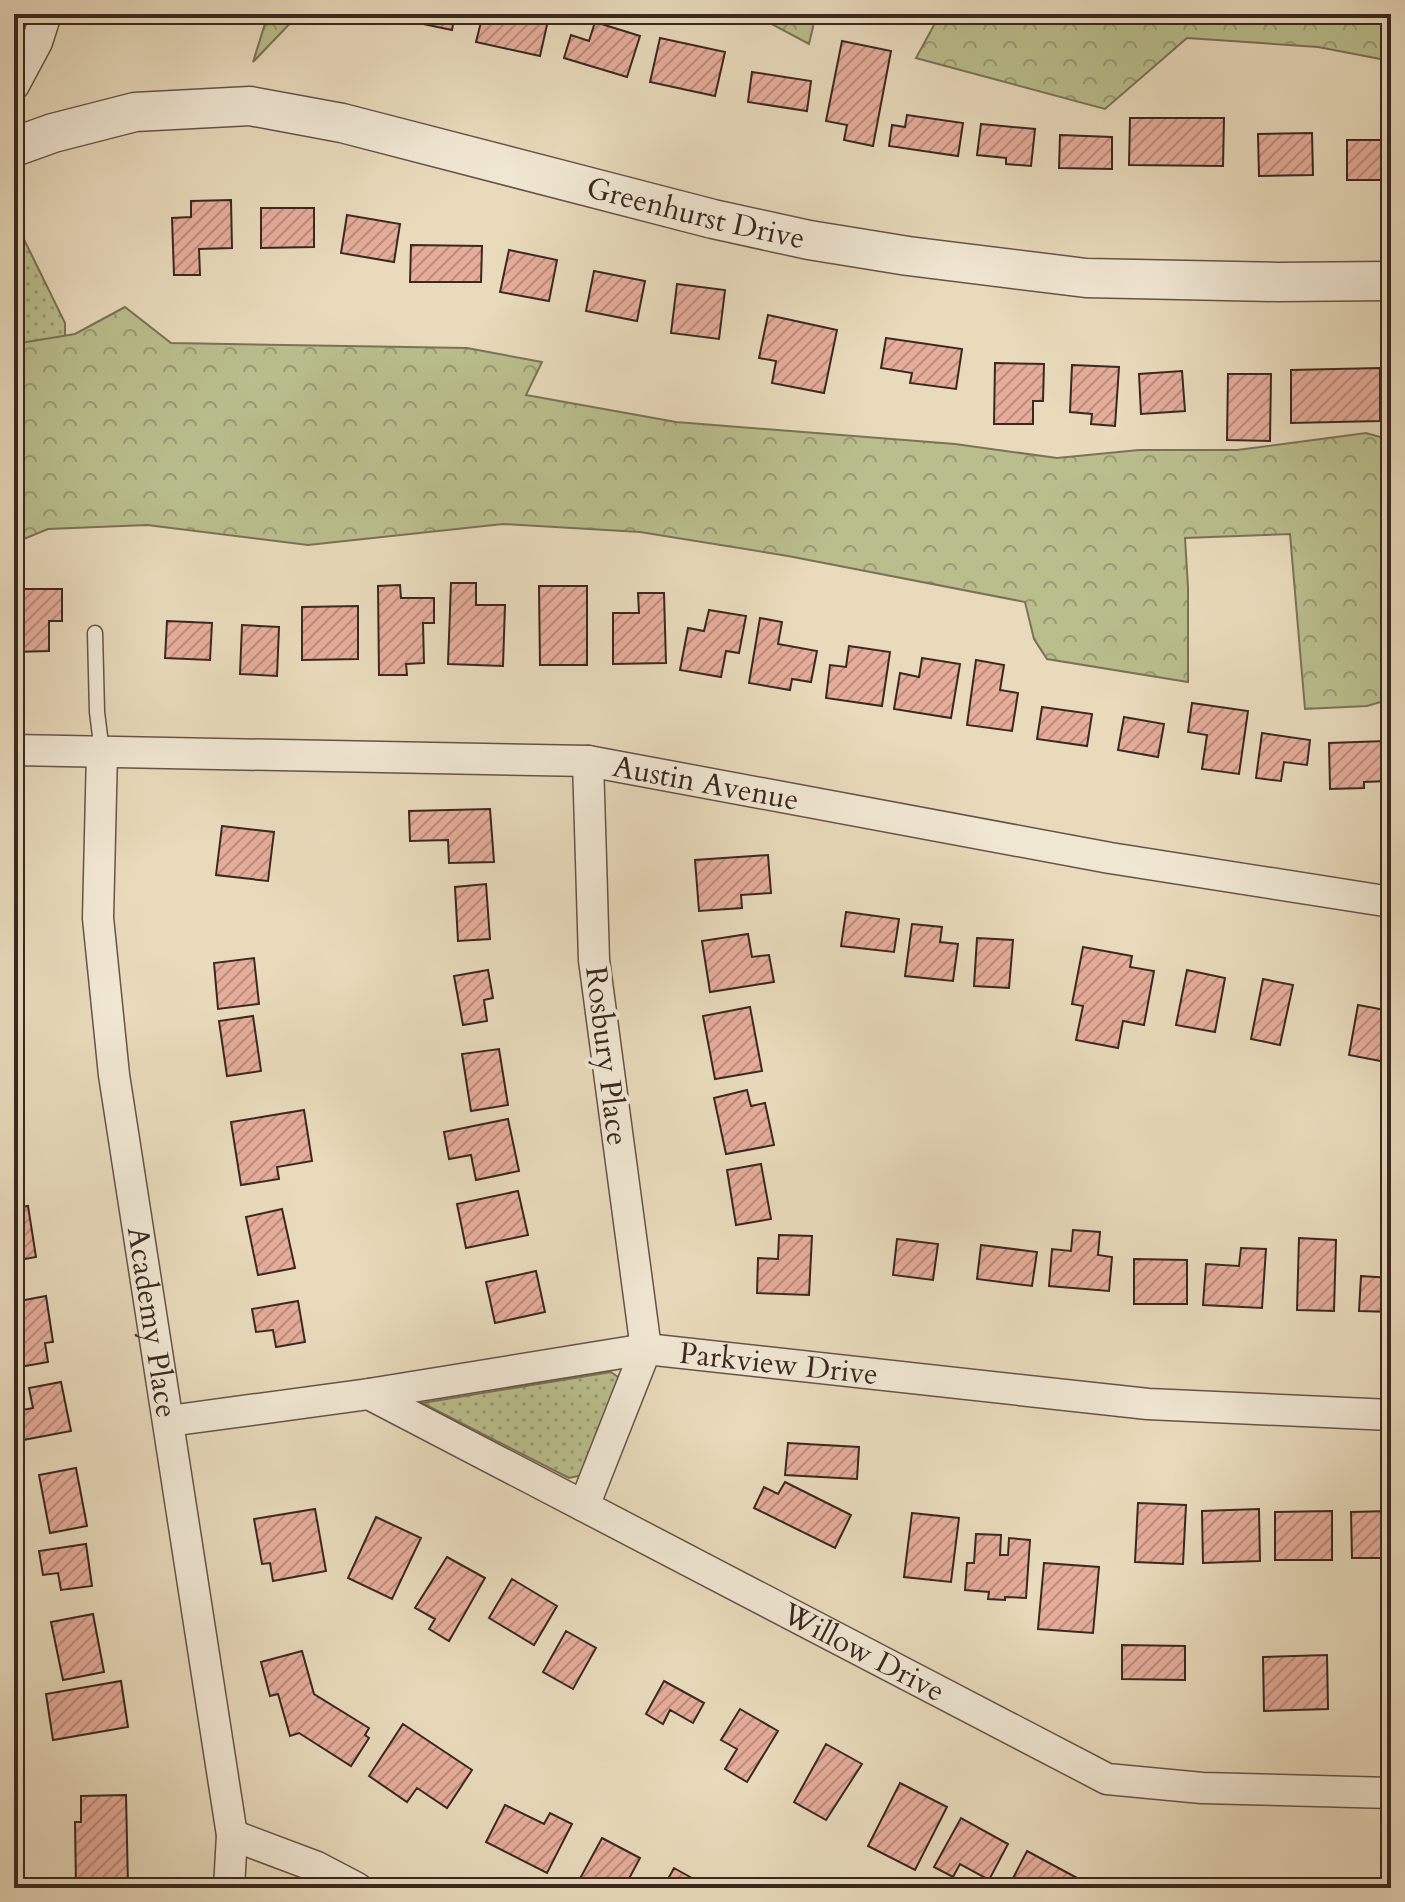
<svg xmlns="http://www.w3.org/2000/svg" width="1405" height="1902" font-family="Cardo,serif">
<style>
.grass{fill:url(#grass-dots);stroke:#7a7357;stroke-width:2}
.forest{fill:url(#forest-crowns);stroke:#7a7357;stroke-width:2}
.building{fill:url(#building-hatch);stroke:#3a2821;stroke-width:2}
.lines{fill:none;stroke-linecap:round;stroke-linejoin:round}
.service-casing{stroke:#665448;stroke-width:17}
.minor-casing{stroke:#665448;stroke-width:33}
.tertiary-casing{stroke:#665448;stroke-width:41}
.service{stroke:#f0e7d3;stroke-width:14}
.minor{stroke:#f0e7d3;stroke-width:30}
.tertiary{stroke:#f0e7d3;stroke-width:38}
.labels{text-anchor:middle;stroke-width:8;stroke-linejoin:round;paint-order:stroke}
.street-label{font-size:30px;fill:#3a2821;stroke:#f0e7d3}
</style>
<defs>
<pattern id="grass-dots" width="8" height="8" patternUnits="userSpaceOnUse" patternTransform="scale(2)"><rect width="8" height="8" fill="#babe8d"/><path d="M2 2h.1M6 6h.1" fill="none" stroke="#989a73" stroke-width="1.8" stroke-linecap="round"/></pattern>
<pattern id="forest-crowns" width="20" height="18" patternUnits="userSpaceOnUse" patternTransform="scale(2)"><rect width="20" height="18" fill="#babe8d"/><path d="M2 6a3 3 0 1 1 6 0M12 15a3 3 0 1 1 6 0" fill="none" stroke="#989a73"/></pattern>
<pattern id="building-hatch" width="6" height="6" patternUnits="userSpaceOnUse" patternTransform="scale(2)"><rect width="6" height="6" fill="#e6ad9a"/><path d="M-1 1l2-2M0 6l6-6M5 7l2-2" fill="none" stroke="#bb8d7d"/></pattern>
</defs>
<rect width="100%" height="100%" fill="#e8dabb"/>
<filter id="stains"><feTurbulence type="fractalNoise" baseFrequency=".0025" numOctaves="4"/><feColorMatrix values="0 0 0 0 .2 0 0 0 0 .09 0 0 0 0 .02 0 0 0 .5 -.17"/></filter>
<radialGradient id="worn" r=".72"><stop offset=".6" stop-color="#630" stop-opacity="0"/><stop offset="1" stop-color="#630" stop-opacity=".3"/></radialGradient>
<path class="grass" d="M14,219L65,323V494L14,493Z
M611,1372L618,1377V1391L583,1475L569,1478L422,1403Z"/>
<path class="forest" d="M268,14H299L253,62Z
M753,14H816L809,44Z
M940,14H1174L1207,23L1391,19V61L1318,47L1187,38L1105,109L916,58Z
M125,307L171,343L467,348L542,362L526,395L676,422L955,444L1057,458L1139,450H1237L1366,433L1391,440V699L1367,706L1305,709L1290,534L1185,538L1188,587V682L1047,659L1034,639L1025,602L788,556L640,532L503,524L308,545L147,525L48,529L14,543V344L75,334Z"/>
<path class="building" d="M391,14H455L452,30L390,17Z
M483,14L549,16L540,56L476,42Z
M595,22L640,36L627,77L564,58L571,35L589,41Z
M660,38L725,52L715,96L650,82Z
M842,41L891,51L873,146L844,140L847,125L826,121Z
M752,72L811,81L807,111L748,102Z
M907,115L963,123L958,156L889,146L892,125L905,127Z
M1130,118H1224L1223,166L1129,165Z
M981,124L1035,129L1031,166L1006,164V158L977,155Z
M1312,133L1313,175L1259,176L1258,134Z
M1060,135L1112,137V169L1059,168Z
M1347,140H1391V180H1347Z
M231,200L232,248L199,249L200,275H174L172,218L191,217V201Z
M261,208H314V247L261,248Z
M347,215L400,224L394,262L341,253Z
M411,245L482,246L481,282H410Z
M509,250L557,260L549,301L500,292Z
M594,271L645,281L637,321L586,311Z
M677,284L725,290L719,339L671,333Z
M768,315L837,330L824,393L772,383L776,361L759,358Z
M886,338L962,349L956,389L910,383L912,373L881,368Z
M995,363L1044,364L1043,401H1033V424H994Z
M1072,365L1119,367L1115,426L1091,424L1092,414L1070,412Z
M1380,368V421L1291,423V370Z
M1182,371L1185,411L1141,414L1139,374Z
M1228,374H1271L1270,441L1227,440Z
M451,583H476V605H505L503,666L448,664Z
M400,585L401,598H434V623H423L424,663L406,664L407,675H379L378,586Z
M539,586H587V665H540Z
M14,589H62V621H49V651L14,652Z
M638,593H664L666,663L613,664V613H639Z
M358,606V659L302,660V607Z
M709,610L746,616L739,653L726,651L721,677L680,670L688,628L704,631Z
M760,618L782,622L778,644L817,651L811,682L792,679L790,690L749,683Z
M167,621L212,623L210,660L165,658Z
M242,625L279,627L277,676L240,674Z
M849,646L890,652L882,706L826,698L830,665L846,667Z
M922,658L960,664L951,718L894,709L900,673L919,677Z
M976,660L1004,665L1000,690L1018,693L1012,731L967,725Z
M1192,703L1248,711L1239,774L1202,769L1207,735L1188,732Z
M1042,707L1092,714L1087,746L1037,739Z
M1124,717L1164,724L1158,757L1118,750Z
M1262,733L1310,740L1307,765L1284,762L1281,781L1256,778Z
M1386,741L1388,781L1364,782V788L1330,789L1329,743Z
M490,809L494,862L449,863L448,840L410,841L409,811Z
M222,826L274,832L268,881L216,875Z
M768,855L771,893L741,895L742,908L699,911L695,860Z
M486,884L490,939L458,941L455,887Z
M846,912L899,919L894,952L841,946Z
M912,924L942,927L940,942L958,944L953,981L905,976Z
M748,934L752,957L769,955L774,982L710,992L702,941Z
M977,938L1013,940L1009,988L974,986Z
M1083,947L1132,956L1130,967L1154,971L1144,1025L1123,1021L1118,1048L1076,1040L1083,1006L1072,1004Z
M254,958L259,1004L218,1009L214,963Z
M488,970L493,998L484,1000L487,1021L463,1025L454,976Z
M1187,970L1225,978L1215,1032L1176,1025Z
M1263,979L1293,985L1280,1045L1251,1039Z
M1358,1005L1391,1011V1063L1349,1055Z
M750,1007L762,1071L715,1079L703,1016Z
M253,1016L261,1071L227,1076L219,1021Z
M499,1049L508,1105L471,1111L462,1054Z
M747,1090L751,1106L765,1103L774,1145L726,1154L714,1098Z
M304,1110L312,1161L277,1167L279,1179L241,1185L231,1122Z
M14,1111L23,1165L14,1167Z
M508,1119L519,1171L476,1180L471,1155L449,1159L444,1132Z
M761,1164L771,1219L736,1225L727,1170Z
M518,1191L528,1235L466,1248L457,1204Z
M28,1206L36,1257L14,1261V1208Z
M282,1209L295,1268L258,1275L246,1217Z
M1073,1230L1100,1232L1098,1255L1112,1257L1109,1291L1049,1286L1052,1249L1071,1251Z
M779,1235L812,1236L809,1295L757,1293L758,1258L778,1259Z
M1299,1238L1336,1240L1334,1311L1297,1310Z
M897,1239L938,1244L933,1280L893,1275Z
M981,1245L1037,1252L1032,1286L977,1279Z
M1241,1248L1266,1249L1262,1308L1203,1305L1206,1264L1239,1266Z
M1134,1259L1187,1260V1304H1134Z
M536,1271L545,1312L495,1323L486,1282Z
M1361,1276L1391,1278V1312L1359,1311Z
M46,1296L53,1342L45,1343L48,1362L14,1368V1302Z
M298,1301L305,1342L276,1347L273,1330L256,1332L252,1309Z
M61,1382L71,1431L23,1440L17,1411L33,1408L29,1388Z
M788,1443L859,1447L857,1479L785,1475Z
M76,1468L87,1526L50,1533L39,1475Z
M785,1482L851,1515L835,1548L754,1508L764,1487L778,1494Z
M1138,1503L1186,1505L1183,1564L1135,1562Z
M315,1509L326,1571L273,1581L270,1563L262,1564L254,1519Z
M1259,1509L1260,1561L1203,1563L1202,1511Z
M1332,1511V1560H1275V1512Z
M1391,1511V1567L1381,1568V1558H1352L1351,1512Z
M912,1513L959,1518L951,1582L904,1577Z
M376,1517L421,1538L392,1599L348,1578Z
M976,1534L1001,1535L1000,1555H1008L1009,1538L1030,1540L1026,1598L1005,1597V1600L988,1599L989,1592L965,1590L967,1563H974Z
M86,1544L92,1586L61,1590L58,1573L43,1575L39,1551Z
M447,1557L485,1578L449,1641L429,1629L435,1619L415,1608Z
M1044,1563L1099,1567L1093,1633L1038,1629Z
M512,1579L557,1606L534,1645L489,1618Z
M93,1614L104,1672L63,1680L51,1622Z
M566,1631L596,1648L573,1689L543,1672Z
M1122,1645L1185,1646V1680L1122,1679Z
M302,1651L314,1694L369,1728L365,1735L369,1738L351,1766L299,1733L290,1736L278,1694L270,1696L261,1662Z
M1327,1655L1328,1709L1264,1711L1263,1657Z
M121,1681L128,1727L53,1740L46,1694Z
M664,1681L704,1703L693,1723L670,1710L663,1724L646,1714Z
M740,1709L778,1731L747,1782L725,1769L737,1749L721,1740Z
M403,1724L472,1770L447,1808L417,1788L407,1802L369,1776Z
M826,1744L862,1764L826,1820L794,1802Z
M900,1783L947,1807L915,1870L868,1846Z
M126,1795L128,1886L76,1887L75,1822H81V1796Z
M505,1805L544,1824L550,1813L572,1824L547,1873L486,1842Z
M961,1818L1008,1844L989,1880L960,1864L953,1877L934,1867Z
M602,1838L640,1858L624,1888H586L577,1884Z
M1027,1851L1079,1879L1075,1888H1008Z
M674,1868L699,1882L695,1888H663Z"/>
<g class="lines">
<defs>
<path id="service" d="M95,633L97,712L102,752"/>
<g id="minor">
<path d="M14,85L37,42L46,14"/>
<path id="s1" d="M14,750L588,761L1110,858L1391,902"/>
<path id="s2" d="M102,752L98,918L114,1075L224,1784L232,1835L229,1888"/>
<path id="s3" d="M369,1394L1107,1779L1202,1788L1391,1793"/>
<path id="s4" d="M169,1421L369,1394L646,1349L1148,1404L1391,1415"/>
<path d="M584,1506L646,1349L594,960L588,761"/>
<path d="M232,1835L317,1867L357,1888"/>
</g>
<g id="tertiary">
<path id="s5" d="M14,147L53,133L135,112L250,106L342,123L713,219L809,240L908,256L1086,278L1278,282L1391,281"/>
</g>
</defs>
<use href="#service" class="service-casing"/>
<use href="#minor" class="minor-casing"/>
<use href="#tertiary" class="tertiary-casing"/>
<use href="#service" class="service"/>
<use href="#minor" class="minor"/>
<use href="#tertiary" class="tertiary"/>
</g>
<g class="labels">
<g class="street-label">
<text dy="10" stroke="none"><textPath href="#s5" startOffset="700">Greenhurst Drive</textPath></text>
<text dy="10" stroke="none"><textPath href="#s1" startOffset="694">Austin Avenue</textPath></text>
<text transform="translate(607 1056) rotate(83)" y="10">Rosbury Place</text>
<text dy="10" stroke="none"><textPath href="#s2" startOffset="574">Academy Place</textPath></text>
<text dy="10" stroke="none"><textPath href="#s4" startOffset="616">Parkview Drive</textPath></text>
<text dy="10" stroke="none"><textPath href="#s3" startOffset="558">Willow Drive</textPath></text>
</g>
</g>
<rect width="1405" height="1902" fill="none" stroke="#e8dabb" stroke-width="48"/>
<rect x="16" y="16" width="1373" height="1870" fill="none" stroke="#3a2821" stroke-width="4"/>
<rect x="24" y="24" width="1357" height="1854" fill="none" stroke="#3a2821" stroke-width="2"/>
<rect width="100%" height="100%" filter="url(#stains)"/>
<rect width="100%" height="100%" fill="url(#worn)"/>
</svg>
